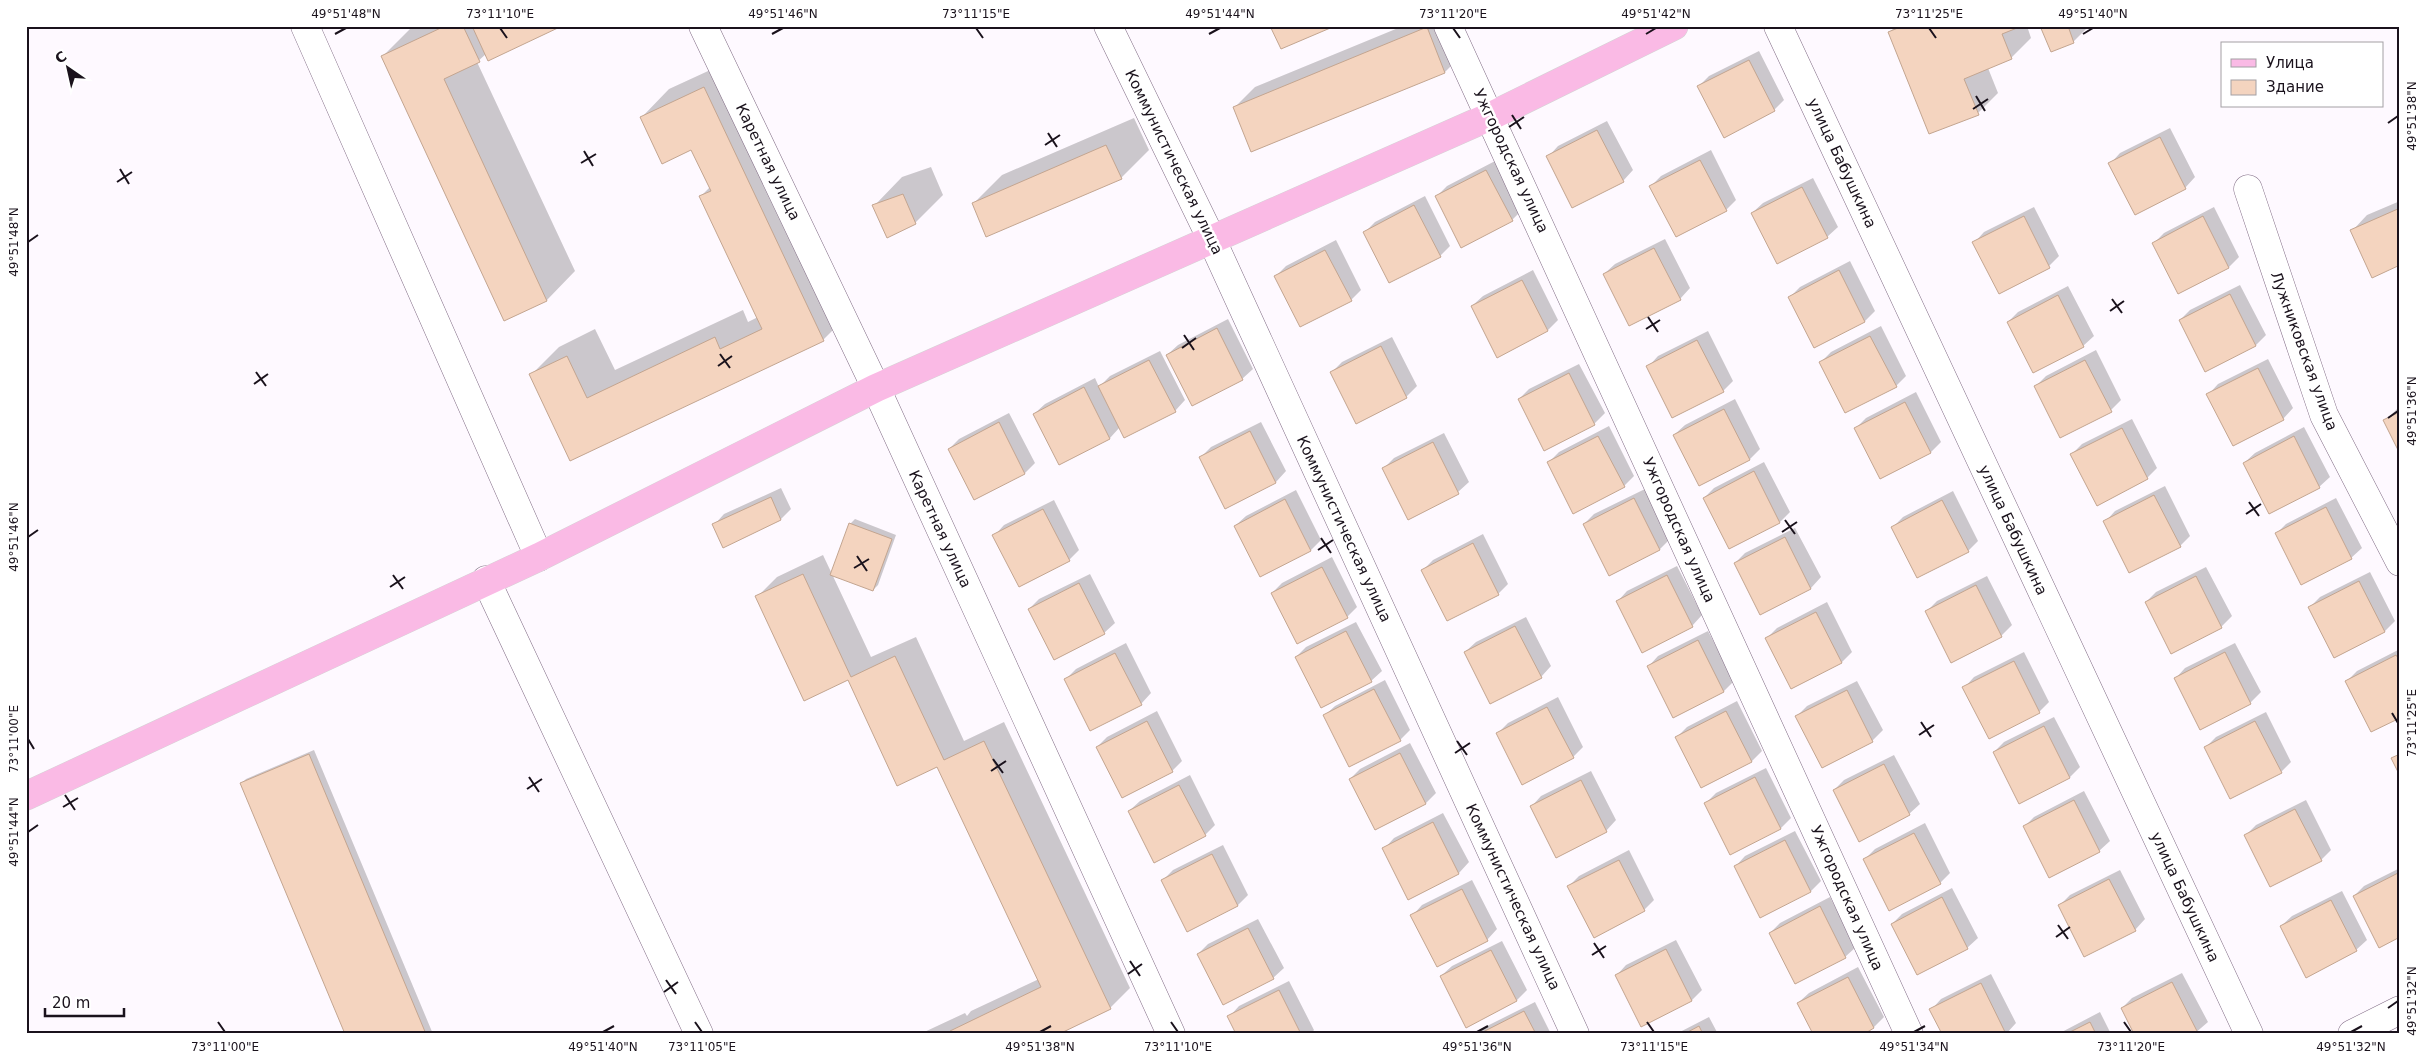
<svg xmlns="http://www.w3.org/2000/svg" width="2426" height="1060" font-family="'DejaVu Sans',sans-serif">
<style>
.shadow{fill:#0003}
.building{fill:#f4d4bf;stroke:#c3a590}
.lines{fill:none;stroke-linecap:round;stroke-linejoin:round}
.minor-casing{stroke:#826d86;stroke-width:29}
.major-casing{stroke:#d6d4d6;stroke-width:29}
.minor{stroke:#fff;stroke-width:28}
.major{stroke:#fabae5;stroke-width:28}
.ticks{fill:none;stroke:#1a121c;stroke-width:2}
.labels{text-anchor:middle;stroke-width:5;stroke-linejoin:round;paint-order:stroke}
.street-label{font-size:15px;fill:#1a121c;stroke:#fff}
.neatline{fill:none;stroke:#1a121c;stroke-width:2}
.ticks-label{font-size:12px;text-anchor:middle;fill:#1a121c}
</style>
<rect width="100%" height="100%" fill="#fef9ff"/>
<path class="shadow" d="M416,26H559L486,54L477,62L575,271L547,300L505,319L382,57L410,29Z
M1403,26H1454L1465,52L1445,72L1252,151L1235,107L1255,87Z
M1896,26H2027L2031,38L2011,58L1988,68L1998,93L1978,113L1890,32Z
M2042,26H2089L2074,41L2051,50Z
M1759,51L1784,100L1774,110L1699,86L1709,76Z
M732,60L851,312L823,340L571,460L531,375L559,347L595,329L615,370L743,310L748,322L758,317L701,196L710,187L692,149L641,118L669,89Z
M1134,118L1149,150L1121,178L974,203L1002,175Z
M1607,121L1633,170L1623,181L1548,157L1558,146Z
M2170,128L2195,177L2185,188L2110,164L2120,153Z
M1711,150L1736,200L1726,210L1651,186L1661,176Z
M1497,160L1522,210L1512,220L1437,196L1447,186Z
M931,167L943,195L915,223L874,206L902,177Z
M1813,178L1838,227L1827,237L1752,213L1763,203Z
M1425,196L1450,246L1440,256L1365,232L1375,222Z
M2400,201V264L2352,231L2367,215Z
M2034,207L2059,256L2049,266L1974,243L1984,232Z
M2214,207L2239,257L2229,267L2179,292L2154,243L2164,233Z
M1665,239L1690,288L1680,299L1604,274L1615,264Z
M1336,240L1361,290L1351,300L1276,276L1286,266Z
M1850,261L1875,311L1865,321L1815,346L1790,297L1800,287Z
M1533,270L1558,320L1548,330L1472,306L1483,296Z
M2240,285L2266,335L2256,345L2206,370L2180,320L2190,310Z
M2068,286L2094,336L2083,346L2033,371L2008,322L2018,312Z
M1228,319L1253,369L1242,379L1192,404L1167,355L1178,345Z
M1881,326L1906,376L1896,386L1821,362L1831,352Z
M1708,331L1733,381L1723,391L1648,367L1658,356Z
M1392,337L1417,386L1406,397L1357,422L1331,373L1342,362Z
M2096,350L2121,400L2111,410L2036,386L2046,376Z
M1160,351L1185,400L1175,411L1120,427L1110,438L1060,464L1034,414L1045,404L1095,378L1099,387L1110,376Z
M2268,359L2293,408L2283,419L2208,395L2218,384Z
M1579,364L1605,413L1594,424L1544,449L1519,399L1529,389Z
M1916,392L1941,442L1931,452L1881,477L1856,428L1866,418Z
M1735,399L1760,449L1750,459L1700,484L1674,435L1685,425Z
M2400,406V451L2385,421Z
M1009,413L1035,463L1025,473L975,499L949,449L959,439Z
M2132,419L2157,468L2147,478L2072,454L2082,444Z
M1261,422L1286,471L1276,482L1226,507L1200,458L1211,447Z
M1609,426L1634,476L1624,486L1549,462L1559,452Z
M2304,427L2330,477L2319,487L2269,512L2244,463L2255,453Z
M1444,433L1469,482L1458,492L1408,518L1383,469L1394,458Z
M1764,462L1790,512L1780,522L1704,498L1714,488Z
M2165,486L2190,536L2180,546L2105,522L2115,511Z
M781,488L791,509L781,519L724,546L714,525L724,514Z
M1645,489L1670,539L1660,549L1610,574L1584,524L1594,514Z
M1296,490L1321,540L1311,550L1261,575L1235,526L1246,516Z
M1953,491L1978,541L1968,551L1893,527L1903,517Z
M2336,498L2362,548L2351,558L2276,534L2286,524Z
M1054,500L1079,550L1069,560L994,536L1004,525Z
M855,519L896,535L878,585L873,590L832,574L871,657L916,637L964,741L1004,722L1130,988L1110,1008L1056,1034H920L965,1013L967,1016L971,1011L1039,979L938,765L848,679L757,597L777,577L823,555L832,574L850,524Z
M1795,528L1821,577L1811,588L1761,613L1735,563L1745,553Z
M1483,534L1508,584L1498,594L1423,570L1433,560Z
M1332,557L1357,607L1347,617L1272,593L1282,583Z
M1677,566L1702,615L1692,626L1617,602L1627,591Z
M2206,567L2232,616L2221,627L2171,652L2146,602L2156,592Z
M2370,572L2395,621L2385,631L2335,657L2310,607L2320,597Z
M1090,574L1115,623L1104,633L1029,609L1039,599Z
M1987,576L2012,625L2001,636L1951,661L1926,612L1937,601Z
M1827,602L1852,652L1842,662L1792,688L1767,638L1777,628Z
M1526,617L1551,666L1541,677L1465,652L1476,642Z
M1356,622L1382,671L1371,681L1296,657L1306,647Z
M1708,631L1734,681L1724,691L1674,716L1648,667L1658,656Z
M1126,643L1151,693L1141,704L1066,679L1076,669Z
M2235,643L2261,692L2250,703L2200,728L2175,679L2185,668Z
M2400,649V717L2347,681L2357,671Z
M2024,652L2049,702L2039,712L1964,688L1974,677Z
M1385,680L1410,730L1400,740L1324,716L1335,706Z
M1857,681L1883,730L1872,741L1822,766L1797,716L1807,706Z
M1558,697L1583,747L1573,757L1498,733L1508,723Z
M1737,701L1762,751L1752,761L1702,786L1677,737L1687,727Z
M1157,711L1182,761L1172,771L1097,747L1107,737Z
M2266,712L2291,762L2281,772L2206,747L2216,737Z
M2054,717L2080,767L2070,777L2020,802L1994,752L2004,742Z
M1410,743L1436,793L1426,803L1350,779L1360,769Z
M314,750L433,1034H347L241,784L246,779Z
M1894,755L1920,804L1909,814L1834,790L1844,780Z
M1766,768L1791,818L1781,828L1731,853L1705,804L1716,793Z
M1591,771L1616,820L1606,831L1531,807L1541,796Z
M1190,775L1215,825L1205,835L1129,811L1140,801Z
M2084,791L2110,841L2099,851L2024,827L2034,817Z
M2306,800L2331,850L2321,860L2246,835L2256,825Z
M1443,813L1469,862L1459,873L1409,898L1384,849L1394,838Z
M1925,823L1950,873L1940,883L1865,859L1875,849Z
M1795,831L1821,881L1811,891L1761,917L1735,867L1745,856Z
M1223,845L1248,895L1238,905L1188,930L1162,881L1173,870Z
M1629,850L1654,900L1644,910L1569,886L1579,876Z
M2400,868V936L2354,896L2364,886Z
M2120,870L2145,919L2135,930L2060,905L2070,895Z
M1472,880L1497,929L1487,940L1412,916L1422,905Z
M1952,888L1978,938L1967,948L1892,924L1902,914Z
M2342,891L2367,940L2356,950L2281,926L2292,916Z
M1830,897L1856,947L1845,957L1770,933L1780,923Z
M1258,919L1284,968L1273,978L1198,954L1208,944Z
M1676,940L1702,990L1692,1000L1642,1025L1616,976L1626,965Z
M1502,941L1527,990L1517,1000L1441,976L1452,966Z
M1858,967L1884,1017L1874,1027L1861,1034L1798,1003L1809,993Z
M2182,973L2208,1022L2194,1034H2135L2122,1008L2132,998Z
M1991,974L2016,1023L2006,1034L1931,1010L1941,999Z
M1289,981L1314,1030L1311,1034H1238L1229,1017L1239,1006Z
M1535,1002L1551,1034H1478L1485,1027Z
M2100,1012L2111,1034H2058Z
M1709,1017L1718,1034H1676Z"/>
<path class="building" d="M445,26H463L480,62L444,79L547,301L504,321L381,56Z
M472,26H562L488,61Z
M1270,26H1335L1281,49Z
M1903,26H2022L2002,34L2012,59L1964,79L1979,115L1929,134L1888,32Z
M2040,26H2068L2074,43L2051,52Z
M1427,27L1445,73L1251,152L1233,107Z
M1749,60L1775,111L1724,138L1697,86Z
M704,87L824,341L570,461L529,374L567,356L587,398L715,337L720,349L762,329L699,196L711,191L691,150L662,164L640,117Z
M1597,130L1624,182L1572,208L1546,156Z
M2160,137L2186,189L2135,215L2108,163Z
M1106,145L1122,179L986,237L972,203Z
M1700,160L1727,211L1676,237L1649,186Z
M1486,170L1513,221L1461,248L1435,196Z
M1802,187L1828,238L1777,264L1751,213Z
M903,194L916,224L887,238L872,205Z
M1414,205L1441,257L1389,283L1363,232Z
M2400,208V265L2372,278L2350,230Z
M2024,216L2050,268L1999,294L1972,242Z
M2203,216L2229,268L2178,294L2152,243Z
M1654,248L1681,300L1629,326L1603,274Z
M1325,250L1352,301L1300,327L1274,276Z
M1839,270L1865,322L1814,348L1788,297Z
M1522,280L1548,331L1497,358L1471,306Z
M2230,294L2256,346L2205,372L2179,320Z
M2058,295L2084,347L2033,373L2007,322Z
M1217,328L1243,380L1192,406L1166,355Z
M1870,336L1897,387L1845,413L1819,362Z
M1697,340L1724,392L1672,418L1646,366Z
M1381,346L1407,398L1356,424L1330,372Z
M1149,360L1176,412L1124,438L1098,386Z
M2085,360L2112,412L2060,438L2034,386Z
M2258,368L2284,420L2233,446L2206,394Z
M1569,373L1595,425L1544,451L1518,399Z
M1084,387L1110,439L1059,465L1033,414Z
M1905,402L1931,453L1880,479L1854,428Z
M1724,409L1750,460L1699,486L1673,435Z
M2400,412V454L2383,420Z
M999,422L1025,474L974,500L948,449Z
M2122,428L2148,479L2097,506L2070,454Z
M1250,431L1276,483L1225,509L1199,457Z
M1598,436L1625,487L1573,514L1547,462Z
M2294,436L2320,488L2269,514L2243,463Z
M1433,442L1459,494L1408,520L1382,468Z
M1754,471L1780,523L1729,549L1703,498Z
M2154,495L2181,547L2129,573L2103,521Z
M771,497L781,520L723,548L712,524Z
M1634,498L1660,550L1609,576L1583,524Z
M1285,499L1311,551L1260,577L1234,526Z
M1942,500L1969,552L1917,578L1891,527Z
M2326,507L2352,559L2301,585L2275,533Z
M1043,509L1070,561L1019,587L992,535Z
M849,523L892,539L873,591L830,575Z
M1785,537L1811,589L1760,615L1734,563Z
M1473,543L1499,595L1447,621L1421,570Z
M1322,567L1348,618L1297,644L1271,593Z
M803,574L851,677L895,656L944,760L984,741L1111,1009L1059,1034H951L950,1031L1041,987L937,767L897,786L848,680L804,701L755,596Z
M1667,575L1693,627L1642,653L1616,601Z
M2196,576L2222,628L2171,654L2145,602Z
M2359,581L2385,632L2334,658L2308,607Z
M1079,583L1105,634L1054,660L1028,609Z
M1976,585L2002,637L1951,663L1925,611Z
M1816,612L1842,663L1791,689L1765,638Z
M1515,626L1542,678L1490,704L1464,652Z
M1346,631L1372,682L1321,708L1295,657Z
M1698,640L1724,692L1673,718L1647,666Z
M2225,652L2251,704L2200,730L2174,678Z
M1115,653L1142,705L1090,731L1064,679Z
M2396,655L2400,661V718L2371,732L2345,681Z
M2014,661L2040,713L1989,739L1962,687Z
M1374,689L1401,741L1349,767L1323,715Z
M1847,690L1873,742L1822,768L1795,716Z
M1547,707L1574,758L1522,785L1496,733Z
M1726,711L1752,762L1701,788L1675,737Z
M1147,721L1173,772L1122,798L1096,747Z
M2255,721L2282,773L2230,799L2204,747Z
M2044,726L2070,778L2019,804L1993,752Z
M1400,753L1426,804L1375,830L1349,779Z
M309,754L426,1034H345L240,783Z
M2400,754V776L2391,758Z
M1884,764L1910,815L1859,842L1833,790Z
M1755,777L1781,829L1730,855L1704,803Z
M1581,780L1607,832L1556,858L1530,806Z
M1179,785L1206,836L1154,863L1128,811Z
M2074,800L2100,852L2049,878L2023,826Z
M2295,809L2322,861L2270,887L2244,835Z
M1433,822L1459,874L1408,900L1382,848Z
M1914,833L1941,884L1889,911L1863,859Z
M1785,840L1811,892L1760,918L1734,866Z
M1212,854L1238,906L1187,932L1161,880Z
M1619,860L1645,911L1594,938L1567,886Z
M2400,872V937L2379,948L2353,896Z
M2109,879L2136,931L2084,957L2058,905Z
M1462,889L1488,941L1437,967L1410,915Z
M1942,897L1968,949L1917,975L1891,924Z
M2331,900L2357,951L2306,978L2280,926Z
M1820,906L1846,958L1795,984L1769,933Z
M1248,928L1274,979L1223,1005L1197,954Z
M1666,949L1692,1001L1641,1027L1615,975Z
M1491,950L1517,1001L1466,1028L1440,976Z
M1848,977L1874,1028L1864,1034H1813L1797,1003Z
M2172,982L2198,1033L2134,1034L2121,1008Z
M1981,983L2006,1034H1942L1929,1009Z
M1279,990L1301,1034H1236L1227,1016Z
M1524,1011L1536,1034H1479Z
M2090,1022L2096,1034H2066Z
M1699,1026L1703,1034H1684Z"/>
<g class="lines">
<defs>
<path id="minor" d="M305,26L539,557
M703,26L876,388L1171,1034
M1108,26L1211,238L1575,1034
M1448,26L1909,1034
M1778,26L2249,1034
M2248,189L2324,415L2400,562
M486,580L699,1034
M2352,1034L2400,1010"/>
<path id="major" d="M26,796L539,557L876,388L1491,116L1674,26"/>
</defs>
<use href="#minor" class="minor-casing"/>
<use href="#major" class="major-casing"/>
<use href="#minor" class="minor"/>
<use href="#major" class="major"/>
</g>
<path class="ticks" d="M500,28L507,38M976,28L983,38M1453,28L1460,38M1929,28L1936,38M335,34L346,28M772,34L783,28M1209,34L1220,28M1646,34L1656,28M2083,34L2093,28M1976,96L1985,111M1973,109L1988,99M1512,115L1521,129M2388,123L2398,116M1509,127L1524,117M1048,133L1057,147M1045,145L1060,135M584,151L593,166M581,163L596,154M120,169L129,184M117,182L132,172M28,242L38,235M2112,299L2122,313M2110,311L2124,301M1648,317L1658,332M1646,329L1660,320M1184,335L1194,350M1182,348L1196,338M720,354L730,368M718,366L732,356M256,372L266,386M254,384L268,374M2388,418L2398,411M2249,502L2259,516M2246,514L2261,504M1785,520L1795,534M1782,532L1797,522M28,537L38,530M1321,538L1331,553M1318,550L1333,540M857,556L867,571M854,568L869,559M393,575L403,589M390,587L405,577M2392,713L2398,723M1921,722L1931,737M1919,735L1934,725M28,739L34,749M1457,741L1467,755M1455,753L1470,743M993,759L1003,773M991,771L1006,761M529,777L539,792M527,789L542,779M65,795L75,810M63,807L78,798M28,832L38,825M2058,925L2068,939M2056,937L2070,927M1594,943L1604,958M1592,955L1606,946M1130,961L1140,976M1128,974L1142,964M666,980L676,994M664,992L678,982M2388,1008L2398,1001M218,1022L225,1032M695,1022L702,1032M1171,1022L1178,1032M1647,1022L1654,1032M2124,1022L2131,1032M603,1032L614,1026M1040,1032L1051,1026M1477,1032L1488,1026M1914,1032L1925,1026M2351,1032L2362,1026"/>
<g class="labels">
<g class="street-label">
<text transform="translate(1511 161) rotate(65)" y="5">Ужгородская улица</text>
<text transform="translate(768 162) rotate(64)" y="5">Каретная улица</text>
<text transform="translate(1174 162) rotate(64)" y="5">Коммунистическая улица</text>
<text transform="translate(1842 163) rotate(65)" y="5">улица Бабушкина</text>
<text transform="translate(2304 351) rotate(70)" y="5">Лужниковская улица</text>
<text transform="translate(940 529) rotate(65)" y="5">Каретная улица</text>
<text transform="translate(1344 529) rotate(65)" y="5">Коммунистическая улица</text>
<text transform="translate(1679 530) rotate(66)" y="5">Ужгородская улица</text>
<text transform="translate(2013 530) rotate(65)" y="5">улица Бабушкина</text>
<text transform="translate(1513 897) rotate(65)" y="5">Коммунистическая улица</text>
<text transform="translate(2185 897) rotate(65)" y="5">улица Бабушкина</text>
<text transform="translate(1847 898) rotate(66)" y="5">Ужгородская улица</text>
</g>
</g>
<rect width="2426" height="1060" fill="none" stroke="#ffffff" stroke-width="55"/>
<rect x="2221" y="42" width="162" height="65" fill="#ffffff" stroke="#a3a0a4"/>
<rect x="2231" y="59" width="25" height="8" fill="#fabae5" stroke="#a3a0a4"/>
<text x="2266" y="68" font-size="15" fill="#1a121c">Улица</text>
<rect x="2231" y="80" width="25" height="15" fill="#f4d4bf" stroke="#a3a0a4"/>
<text x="2266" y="92" font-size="15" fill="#1a121c">Здание</text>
<g transform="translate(68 68) rotate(326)" stroke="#ffffff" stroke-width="4" paint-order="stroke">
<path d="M0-4L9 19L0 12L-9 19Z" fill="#1a121c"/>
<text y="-8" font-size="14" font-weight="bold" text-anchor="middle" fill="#1a121c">С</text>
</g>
<path d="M45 1008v8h79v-8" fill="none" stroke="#1a121c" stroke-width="2.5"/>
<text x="52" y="1008" font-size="15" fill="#1a121c" stroke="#ffffff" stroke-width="4" paint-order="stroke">20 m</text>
<rect x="28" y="28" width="2370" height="1004" class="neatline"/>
<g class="ticks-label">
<text x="346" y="18">49°51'48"N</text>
<text x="500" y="18">73°11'10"E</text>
<text x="783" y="18">49°51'46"N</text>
<text x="976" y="18">73°11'15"E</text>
<text x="1220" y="18">49°51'44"N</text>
<text x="1453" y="18">73°11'20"E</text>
<text x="1656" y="18">49°51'42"N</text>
<text x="1929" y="18">73°11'25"E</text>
<text x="2093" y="18">49°51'40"N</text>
<text transform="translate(2412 116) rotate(-90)" y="4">49°51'38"N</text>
<text transform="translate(14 242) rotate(-90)" y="4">49°51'48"N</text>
<text transform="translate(2412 411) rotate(-90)" y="4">49°51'36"N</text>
<text transform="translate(14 537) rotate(-90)" y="4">49°51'46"N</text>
<text transform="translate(2412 723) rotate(-90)" y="4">73°11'25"E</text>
<text transform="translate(14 739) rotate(-90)" y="4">73°11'00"E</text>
<text transform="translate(14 832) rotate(-90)" y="4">49°51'44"N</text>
<text transform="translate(2412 1001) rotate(-90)" y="4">49°51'32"N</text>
<text x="225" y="1051">73°11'00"E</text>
<text x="603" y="1051">49°51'40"N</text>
<text x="702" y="1051">73°11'05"E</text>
<text x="1040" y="1051">49°51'38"N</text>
<text x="1178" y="1051">73°11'10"E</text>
<text x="1477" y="1051">49°51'36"N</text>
<text x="1654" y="1051">73°11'15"E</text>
<text x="1914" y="1051">49°51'34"N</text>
<text x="2131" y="1051">73°11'20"E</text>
<text x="2351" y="1051">49°51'32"N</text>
</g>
</svg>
